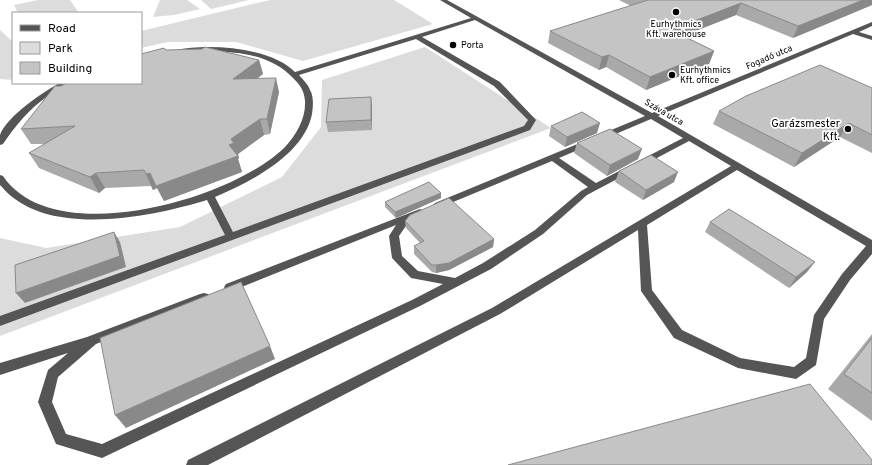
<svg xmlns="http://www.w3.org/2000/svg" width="872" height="465" font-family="Overpass,sans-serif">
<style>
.green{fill:#dcdcdc}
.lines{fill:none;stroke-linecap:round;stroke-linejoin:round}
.minor{fill:#555;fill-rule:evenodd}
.wall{fill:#a9a9a9}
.shaded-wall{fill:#898989}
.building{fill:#c4c4c4;stroke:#898989}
.poi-dot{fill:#000;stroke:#fff;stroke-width:1.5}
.labels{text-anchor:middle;stroke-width:3.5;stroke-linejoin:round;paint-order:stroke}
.far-poi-label{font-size:9px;fill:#000;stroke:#fff;text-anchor:start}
.far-street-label{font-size:9px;fill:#000;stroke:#fff}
.poi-label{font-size:11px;fill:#000;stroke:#fff;text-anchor:end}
</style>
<rect width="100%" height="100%" fill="#fff"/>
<path class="green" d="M38,0H70L79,13H18L14,5Z
M160,0H187L200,9L174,15L153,17Z
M201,0H249L211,9Z
M270,0H394L433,24L303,61L236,42H168L141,48V31Z
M0,30L13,42V80L0,79Z
M425,47L551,128L0,336V238L46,248L180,227L282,177L321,127L322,80Z"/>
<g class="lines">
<path class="minor" d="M440,0H447L652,113L872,22V26L859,32L872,36V40L853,34L658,116L872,240V254L850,280L824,319L816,365L796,379L738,368L674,338L641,291L638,230L500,314L208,465H186L188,460L492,308L731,166L689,141L587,195L543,234L491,269L420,306L102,458L56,444L38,402L48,370L68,353L0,375V363L87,337L200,294L204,293L208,294L210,297L208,300L96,344L58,377L52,402L66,434L102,444L412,300L443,284L411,278L392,258L389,236L396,225L234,290L230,291L226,290L224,287L226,284L420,209L425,212L423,214L410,220L399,236L402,256L418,271L455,278L483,263L535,230L581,191L588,187L552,161L441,207H435L433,205L435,203L645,116L475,20L422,37L500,82L536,120L530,130L0,326V316L225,235L207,200C151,217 46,239 2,187L0,185V175L3,176C53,251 232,200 285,147C297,134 306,118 305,101C304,90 300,85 293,78C265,48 215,50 178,53L175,51L176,50C208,43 271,47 295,72L471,18ZM416,39L494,86L528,120L524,126L233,232L215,197C250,182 304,155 312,114C313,107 314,96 310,90C308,84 303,80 299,75ZM651,119L683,138L596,183L559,158ZM737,170L866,246L842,274L814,315L806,358L794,367L740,358L682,330L652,290L647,225Z
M60,83H70C64,88 55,91 48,96C29,109 16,125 3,144L0,145C0,142 0,138 0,135C6,117 44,91 60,83Z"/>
</g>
<path class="wall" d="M619,0H872V5L793,38L736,15L683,36L714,51L709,64L646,90L606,67L599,70L548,43L550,31L631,6Z
M166,50L259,60L263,74L257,78L279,92L270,134L264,135L238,154L239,158L238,159L242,172L164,201L157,188L153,190L151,186L105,188L99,193L39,168L29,153L45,144H31L21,129L61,86Z
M872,88V153L840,137L794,167L713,124L719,111Z
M372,107V130L328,132L326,122Z
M551,126L597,133L565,147L549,136Z
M577,143L638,159L607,176L574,153Z
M619,171L674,182L643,200L615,182Z
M441,198L396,218L385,207V202Z
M405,221L494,239L493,247L449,270L436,273L432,272L414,254V246L420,243L406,228Z
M710,222L807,272L789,288L705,232Z
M872,334V421L828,389Z"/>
<path class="shaded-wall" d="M863,0H872V5L793,38L798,26Z
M741,3L736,15L667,42L671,30Z
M714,51L709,64L646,90L650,77Z
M609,55L606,67L599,70L602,57Z
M259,60L263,74L237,94L233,79Z
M276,78L279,92L270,134L267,119Z
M371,97L372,107V130L371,120Z
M260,119L264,135L238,154L239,158L238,159L242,172L164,201L156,186L229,145L231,139Z
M600,123L597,133L565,147L567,137Z
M849,123L840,137L794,167L802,153Z
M642,149L638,159L607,176L610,165Z
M678,172L674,182L643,200L646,190Z
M96,173L105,188L99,193L90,177Z
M150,173L157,188L153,190L146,174Z
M441,193V198L396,218L395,212Z
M114,232L120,242L126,267L25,303L16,293Z
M494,239L493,247L449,270L436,273V265Z
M815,262L807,272L789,288L796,277Z
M270,346L275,359L126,428L115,415Z"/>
<path class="building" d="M648,0H863L798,26L741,3L671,30L714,51L650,77L609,55L602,57L550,31Z
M205,47L259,60L233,79L276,78L267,119H260L231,139L234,143L229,145L238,156L156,186L150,173L146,174L144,170L96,173L90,177L29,153L75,126L21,129L55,86H61L67,83H141V54L164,48L166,50L202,49Z
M820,65L872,88V135L849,123L802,153L719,111L746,96Z
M371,97V120L326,122L329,99Z
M582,112L600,123L567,137L551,126Z
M610,129L642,149L610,165L577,143Z
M651,155L678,172L646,190L619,171Z
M429,182L441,193L395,212L385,202Z
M449,198L494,239L449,263L436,265H432L414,246L424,241L405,221L410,215Z
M729,209L815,262L796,277L710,222Z
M114,232L120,256L16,293L15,265Z
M241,282L270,346L115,415L100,338Z
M872,338V393L844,374Z
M810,384L872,460V465H508Z"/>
<g class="poi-dot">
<circle cx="676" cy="12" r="4"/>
<circle cx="453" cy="45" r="4"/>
<circle cx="672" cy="75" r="4"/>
<circle cx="848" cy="129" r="4"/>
</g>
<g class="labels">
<g class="far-poi-label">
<text x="676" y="27" text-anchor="middle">Eurhythmics<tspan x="676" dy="10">Kft. warehouse</tspan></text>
<text x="461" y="48">Porta</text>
<text x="680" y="73">Eurhythmics<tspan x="680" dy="10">Kft. office</tspan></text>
</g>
<g class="far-street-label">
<text transform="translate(769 57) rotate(-23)" y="3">Fogadó utca</text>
<text transform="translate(664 112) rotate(30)" y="3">Száva utca</text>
</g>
<g class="poi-label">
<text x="840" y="127">Garázsmester<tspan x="840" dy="13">Kft.</tspan></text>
</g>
</g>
<rect x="12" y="12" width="130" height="72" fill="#ffffff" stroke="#999999"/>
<rect x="20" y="25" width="20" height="6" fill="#555555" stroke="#999999"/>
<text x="48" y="32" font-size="12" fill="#000000">Road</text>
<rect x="20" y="42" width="20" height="12" fill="#dcdcdc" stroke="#999999"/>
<text x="48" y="52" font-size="12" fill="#000000">Park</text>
<rect x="20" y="62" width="20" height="12" fill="#c4c4c4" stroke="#999999"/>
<text x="48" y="72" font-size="12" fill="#000000">Building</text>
</svg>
